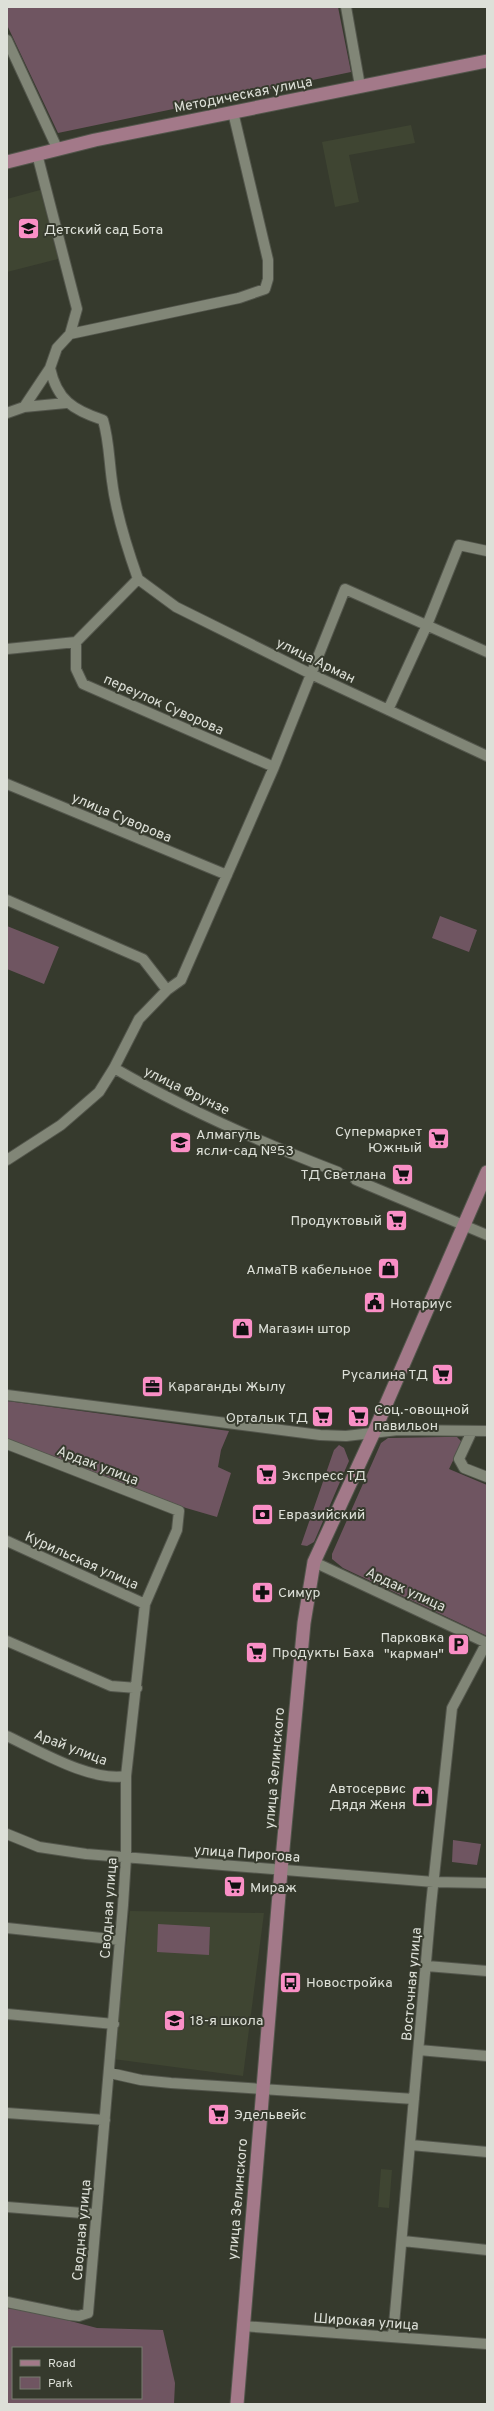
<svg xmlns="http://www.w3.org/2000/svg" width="494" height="2411" font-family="Overpass,sans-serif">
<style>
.built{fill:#3f4532}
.green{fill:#6f5561;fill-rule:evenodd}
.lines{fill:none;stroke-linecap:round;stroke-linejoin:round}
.minor-tunnel{stroke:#4f5347;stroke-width:10;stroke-dasharray:10 5;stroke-linecap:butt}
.minor-casing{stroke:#53564c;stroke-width:12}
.major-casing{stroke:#53564c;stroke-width:15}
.minor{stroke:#818677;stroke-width:10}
.major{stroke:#a37989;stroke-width:13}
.labels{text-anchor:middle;stroke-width:4;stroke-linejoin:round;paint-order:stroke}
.street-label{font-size:14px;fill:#dde0d8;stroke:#363a2d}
.poi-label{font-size:14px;fill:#dde0d8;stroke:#363a2d;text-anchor:start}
</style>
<rect width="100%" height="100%" fill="#363a2d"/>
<path class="built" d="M411,125L415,143L349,155L359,202L335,207L322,142Z
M40,190L58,259L7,272V199Z
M130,1911L264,1913L243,2076L113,2059Z
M381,2169L392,2170L389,2208L378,2207Z"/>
<path class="green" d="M7,7H338L351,72L58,133L7,25Z
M440,916L477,930L469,952L432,938Z
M7,926L59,947L44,984L7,969Z
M7,1401L229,1431L221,1450L218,1467L231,1473L217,1517L186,1508L7,1439Z
M444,1437H457L462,1442L449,1469L487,1485V1636L343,1568L332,1559V1554L381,1443L388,1438Z
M339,1445L344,1448L349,1461L314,1542L307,1546L301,1545L334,1450Z
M453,1840L481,1844L477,1865L452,1862Z
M158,1924L210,1927L209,1955L157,1952Z
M7,2308L32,2311L97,2328L163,2330L175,2383L174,2404H7ZM13,2348H141V2398H13Z"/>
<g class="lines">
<path class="minor-tunnel" d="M338,1172L356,1180"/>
<defs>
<path id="minor" d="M346,7L360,86
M7,40L57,148
M70,334L239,298L265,289L268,279V260L233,112
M50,368C57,400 73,410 103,420C109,440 109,460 112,481C116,514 127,548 138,579
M24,407L50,368L57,348L70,334L77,309L37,154
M7,413L24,407L66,403
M138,579L176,607L311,674L487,756
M76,642V669L83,684L274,767
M7,649L76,642L138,579
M388,710L427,625L459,545L487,551
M7,784L227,875
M7,900L143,959L167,990
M114,1068C185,1109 262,1143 338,1172
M7,1160L61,1125L99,1092L114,1068L139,1019L167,990L181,980L274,767L345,589L487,652
M356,1180L487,1235
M7,1395L320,1435L346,1436L398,1430L487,1431
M472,1431L459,1459L464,1468L487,1477
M7,1444L179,1511L177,1530L145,1604L126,1776V1858L123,1905L88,2313L79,2316L70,2315L7,2302
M7,1541L145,1604
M314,1562L487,1643
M7,1641L111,1686L137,1688
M7,1736C39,1751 91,1782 126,1776
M7,1834L39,1847L86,1854L434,1882L487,1883
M7,1928L120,1940
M427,1966L487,1971
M7,2014L114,2024
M419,2050L487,2056
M110,2073L141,2080L171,2083L414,2099
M7,2113L105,2120
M411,2145L487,2152
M7,2207L95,2214
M403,2241L487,2250
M242,2326L487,2344
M393,2336L431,1905L452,1708L487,1642"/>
<path id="major" d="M7,162L95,140L487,61
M237,2404L281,1870L304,1623L314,1562L374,1432L487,1172"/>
</defs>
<use href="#minor" class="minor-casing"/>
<use href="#major" class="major-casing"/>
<use href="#minor" class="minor"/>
<use href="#major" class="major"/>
</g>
<defs>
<symbol id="school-square" viewBox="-11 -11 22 22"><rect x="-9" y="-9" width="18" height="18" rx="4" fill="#fa8fc6" stroke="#363a2d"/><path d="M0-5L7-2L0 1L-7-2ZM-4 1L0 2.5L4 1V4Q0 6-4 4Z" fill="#111"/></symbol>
<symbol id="supermarket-square" viewBox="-11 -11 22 22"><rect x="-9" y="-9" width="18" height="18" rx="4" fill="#fa8fc6" stroke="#363a2d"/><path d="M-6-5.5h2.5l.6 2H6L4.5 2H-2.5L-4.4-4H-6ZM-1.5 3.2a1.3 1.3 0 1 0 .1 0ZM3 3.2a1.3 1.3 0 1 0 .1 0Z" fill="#111"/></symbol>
<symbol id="shop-square" viewBox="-11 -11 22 22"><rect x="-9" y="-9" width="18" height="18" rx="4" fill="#fa8fc6" stroke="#363a2d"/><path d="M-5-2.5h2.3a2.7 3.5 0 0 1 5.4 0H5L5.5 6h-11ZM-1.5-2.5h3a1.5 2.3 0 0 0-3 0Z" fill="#111"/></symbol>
<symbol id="civic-square" viewBox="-11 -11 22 22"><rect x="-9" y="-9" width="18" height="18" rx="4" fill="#fa8fc6" stroke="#363a2d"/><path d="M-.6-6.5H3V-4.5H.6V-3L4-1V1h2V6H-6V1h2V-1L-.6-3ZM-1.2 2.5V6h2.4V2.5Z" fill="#111"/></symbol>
<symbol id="office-square" viewBox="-11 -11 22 22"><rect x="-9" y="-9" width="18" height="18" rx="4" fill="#fa8fc6" stroke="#363a2d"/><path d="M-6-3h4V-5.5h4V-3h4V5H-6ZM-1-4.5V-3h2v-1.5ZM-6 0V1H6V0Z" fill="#111"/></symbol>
<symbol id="bank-square" viewBox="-11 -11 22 22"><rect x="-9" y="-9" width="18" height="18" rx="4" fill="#fa8fc6" stroke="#363a2d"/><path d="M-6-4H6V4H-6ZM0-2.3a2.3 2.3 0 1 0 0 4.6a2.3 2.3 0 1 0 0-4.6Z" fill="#111"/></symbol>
<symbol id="pharmacy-square" viewBox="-11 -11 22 22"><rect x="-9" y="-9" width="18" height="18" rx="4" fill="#fa8fc6" stroke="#363a2d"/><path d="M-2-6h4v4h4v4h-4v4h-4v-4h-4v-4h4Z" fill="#111"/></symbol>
<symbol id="parking-square" viewBox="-11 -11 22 22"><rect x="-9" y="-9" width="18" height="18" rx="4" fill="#fa8fc6" stroke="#363a2d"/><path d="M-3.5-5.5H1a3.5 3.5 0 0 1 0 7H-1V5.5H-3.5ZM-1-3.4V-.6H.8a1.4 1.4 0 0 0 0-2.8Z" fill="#111"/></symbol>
<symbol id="bus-square" viewBox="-11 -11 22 22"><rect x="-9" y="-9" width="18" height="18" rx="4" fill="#fa8fc6" stroke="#363a2d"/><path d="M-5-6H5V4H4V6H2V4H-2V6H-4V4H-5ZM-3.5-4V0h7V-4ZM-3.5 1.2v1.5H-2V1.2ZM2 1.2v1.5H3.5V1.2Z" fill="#111"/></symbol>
</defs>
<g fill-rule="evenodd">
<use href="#school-square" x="16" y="216" width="25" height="25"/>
<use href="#supermarket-square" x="426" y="1126" width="25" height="25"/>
<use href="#school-square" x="168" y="1130" width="25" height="25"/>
<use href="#supermarket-square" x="390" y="1162" width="25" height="25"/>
<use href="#supermarket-square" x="384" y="1208" width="25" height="25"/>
<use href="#shop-square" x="376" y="1256" width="25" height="25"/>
<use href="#civic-square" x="362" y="1290" width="25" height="25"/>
<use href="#shop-square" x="230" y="1316" width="25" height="25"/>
<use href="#supermarket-square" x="430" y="1362" width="25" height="25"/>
<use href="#office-square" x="140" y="1374" width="25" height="25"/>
<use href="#supermarket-square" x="310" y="1404" width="25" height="25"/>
<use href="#supermarket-square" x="346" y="1404" width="25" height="25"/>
<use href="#supermarket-square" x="254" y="1462" width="25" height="25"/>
<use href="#bank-square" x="250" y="1502" width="25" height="25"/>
<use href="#pharmacy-square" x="250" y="1580" width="25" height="25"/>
<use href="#parking-square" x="446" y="1632" width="25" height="25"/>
<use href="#supermarket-square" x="244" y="1640" width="25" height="25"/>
<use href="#shop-square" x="410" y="1784" width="25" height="25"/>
<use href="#supermarket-square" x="222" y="1874" width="25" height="25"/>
<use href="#bus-square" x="278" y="1970" width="25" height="25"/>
<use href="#school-square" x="162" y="2008" width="25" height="25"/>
<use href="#supermarket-square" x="206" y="2102" width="25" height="25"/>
</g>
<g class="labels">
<g class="street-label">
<text transform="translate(243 94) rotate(-11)" y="5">Методическая улица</text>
<text transform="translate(316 660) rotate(26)" y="5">улица Арман</text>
<text transform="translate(164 704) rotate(24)" y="5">переулок Суворова</text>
<text transform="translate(122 817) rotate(23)" y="5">улица Суворова</text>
<text transform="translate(187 1090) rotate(26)" y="5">улица Фрунзе</text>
<text transform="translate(98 1465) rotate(21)" y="5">Ардак улица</text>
<text transform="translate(82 1560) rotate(24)" y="5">Курильская улица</text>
<text transform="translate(406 1589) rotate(25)" y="5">Ардак улица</text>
<text transform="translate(71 1747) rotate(21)" y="5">Арай улица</text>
<text transform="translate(274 1768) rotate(-85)" y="5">улица Зелинского</text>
<text transform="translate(247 1853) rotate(4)" y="5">улица Пирогова</text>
<text transform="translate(108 1908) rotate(-86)" y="5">Сводная улица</text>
<text transform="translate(411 1984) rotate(-85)" y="5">Восточная улица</text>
<text transform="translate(237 2199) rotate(-85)" y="5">улица Зелинского</text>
<text transform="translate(81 2230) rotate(-85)" y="5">Сводная улица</text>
<text transform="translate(366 2321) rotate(4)" y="5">Широкая улица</text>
</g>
<g class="poi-label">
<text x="44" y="234">Детский сад Бота</text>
<text x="422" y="1136" text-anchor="end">Супермаркет<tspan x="422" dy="16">Южный</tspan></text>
<text x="196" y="1139">Алмагуль<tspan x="196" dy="16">ясли-сад №53</tspan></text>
<text x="386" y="1179" text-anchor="end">ТД Светлана</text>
<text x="382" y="1225" text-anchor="end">Продуктовый</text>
<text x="372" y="1274" text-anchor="end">АлмаТВ кабельное</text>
<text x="390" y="1308">Нотариус</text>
<text x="258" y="1333">Магазин штор</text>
<text x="428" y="1379" text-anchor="end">Русалина ТД</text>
<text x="168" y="1391">Караганды Жылу</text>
<text x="374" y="1414">Соц.-овощной<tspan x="374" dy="16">павильон</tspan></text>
<text x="308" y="1422" text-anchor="end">Орталык ТД</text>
<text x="282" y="1480">Экспресс ТД</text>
<text x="278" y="1519">Евразийский</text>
<text x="278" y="1597">Симур</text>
<text x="444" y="1642" text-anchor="end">Парковка<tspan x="444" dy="16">"карман"</tspan></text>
<text x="272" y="1657">Продукты Баха</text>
<text x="406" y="1793" text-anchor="end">Автосервис<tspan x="406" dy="16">Дядя Женя</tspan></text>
<text x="250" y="1892">Мираж</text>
<text x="306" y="1987">Новостройка</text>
<text x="190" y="2025">18-я школа</text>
<text x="234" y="2119">Эдельвейс</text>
</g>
</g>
<rect width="494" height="2411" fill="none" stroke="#dde0d8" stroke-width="16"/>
<rect x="12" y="2347" width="130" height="52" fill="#363a2d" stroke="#797c71"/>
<rect x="20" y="2360" width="20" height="6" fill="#a37989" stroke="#797c71"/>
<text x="48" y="2367" font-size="12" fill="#dde0d8">Road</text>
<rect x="20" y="2377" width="20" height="12" fill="#6f5561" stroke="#797c71"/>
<text x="48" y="2387" font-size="12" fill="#dde0d8">Park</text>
</svg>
